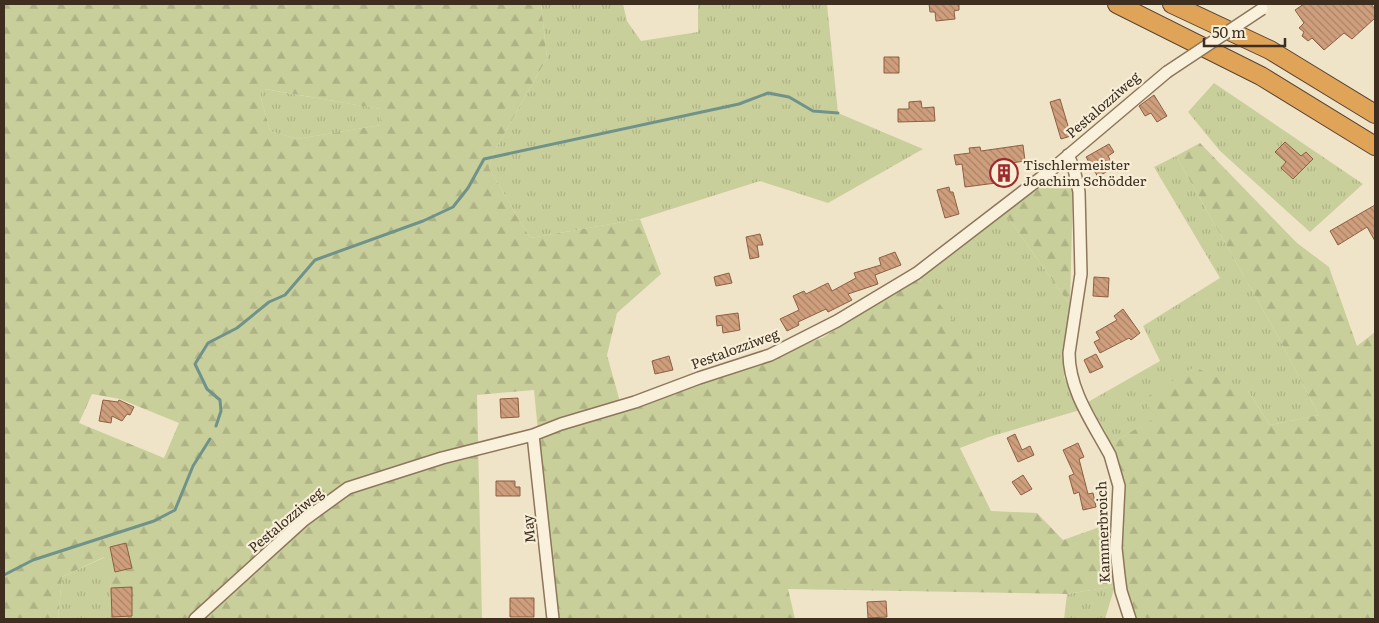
<svg xmlns="http://www.w3.org/2000/svg" width="1379" height="623" font-family="Literata,serif">
<style>
.grass{fill:url(#grass-tufts)}
.forest{fill:url(#forest-firs);fill-rule:evenodd}
.lines{fill:none;stroke-linecap:round;stroke-linejoin:round}
.stream{stroke:#6f938a;stroke-width:3}
.building{fill:url(#building-back-hatch);stroke:#8d5f41}
.minor-casing{stroke:#8d765c;stroke-width:14}
.highway-casing{stroke:#5b4430;stroke-width:20}
.minor{stroke:#faf1dc;stroke-width:11}
.highway{stroke:#e0a458;stroke-width:18}
.minor-bridge-casing{stroke:#8d765c;stroke-width:14;stroke-linecap:butt}
.minor-bridge{stroke:#faf1dc;stroke-width:11}
.labels{text-anchor:middle;stroke-width:4.5;stroke-linejoin:round;paint-order:stroke}
.street-label{font-size:14px;fill:#3d2e20;stroke:#f7eed8}
.poi-label{font-size:14px;fill:#3d2e20;stroke:#f7eed8;text-anchor:start}
</style>
<defs>
<pattern id="grass-tufts" width="24" height="20" patternUnits="userSpaceOnUse" patternTransform="scale(1.25)"><rect width="24" height="20" fill="#c9cf9b"/><path d="M3 7l-1-3M5 7V3M7 7l1-3M15 17l-1-3M17 17v-4M19 17l1-3" fill="none" stroke="#aeb285"/></pattern>
<pattern id="forest-firs" width="22" height="20" patternUnits="userSpaceOnUse" patternTransform="scale(1.25)"><rect width="22" height="20" fill="#c9cf9b"/><path d="M5 1l3.5 6h-7zM16 11l3.5 6h-7z" fill="#aeb285"/></pattern>
<pattern id="building-back-hatch" width="6" height="6" patternUnits="userSpaceOnUse" patternTransform="scale(1.25)"><rect width="6" height="6" fill="#cf9f7d"/><path d="M-1 5l2 2M0 0l6 6M5-1l2 2" fill="none" stroke="#a98266"/></pattern>
</defs>
<rect width="100%" height="100%" fill="#f0e4c8"/>
<path class="grass" d="M541,4H623L627,21L641,41L698,32V4H827L838,113L923,149L828,203L760,181L640,219L530,238L489,168L493,154L547,58Z
M1214,83L1363,184L1310,232L1220,151L1188,112Z
M264,89L381,109V125L297,139L270,131L260,94Z
M1176,156L1275,331L1319,415L1270,425L1248,391L1156,418L1110,444L1106,433L1088,402L1160,361L1143,326L1220,278L1154,167Z
M1004,212L1070,305L1064,345V377L1080,410L989,437L919,276Z
M105,557L111,588L112,619H58L62,577Z
M1115,586L1105,619H1064L1067,594Z"/>
<path class="forest" d="M4,4H541L547,58L493,154L489,168L530,238L640,219L661,274L617,313L607,355L622,409L822,338L918,277L969,341L989,437L960,448L991,511L1037,513L1063,540L1111,523L1115,586L1067,594L788,589L795,619H556L534,390L477,395L482,619H112L111,588L104,557L62,577L58,619H4ZM265,89L380,109L381,125L297,139L270,131L260,94ZM92,394L120,399L179,423L164,458L79,423Z
M1200,143L1297,243L1329,267L1357,346L1375,332V619H1136L1131,610L1124,584L1110,444L1155,418L1144,399L1194,367L1248,391L1270,425L1319,415L1275,331L1176,156Z
M1057,176L1073,188L1070,305L1004,212Z"/>
<g class="lines">
<path class="stream" d="M216,426L221,411L220,400L207,389L195,364L208,343L237,328L269,302L285,295L315,260L423,221L453,207L468,188L484,159L739,104L768,93L789,97L813,111L838,113
M4,575L33,560L154,521L175,510L193,466L210,439"/>
</g>
<path class="building" d="M929,4H959V10L954,11L955,19L936,21L935,12H930Z
M1304,4H1371L1375,9V18L1352,39L1344,33L1324,50L1312,38L1308,41L1302,36L1304,32L1299,28L1304,23L1295,10Z
M884,57H899V73H884Z
M1154,95L1167,116L1157,122L1151,113L1145,116L1139,106Z
M1060,99L1071,136L1061,139L1050,102Z
M921,101L922,108L934,107L935,121L898,122V109H909V102Z
M1285,142L1301,156L1306,152L1313,159L1293,179L1281,168L1286,162L1275,152Z
M1109,144L1114,152L1108,156L1114,167L1098,177L1086,157Z
M1023,145L1025,161L1011,163L1014,183L997,186L996,183L965,187L962,164L956,165L954,155L970,153L969,148L980,147L981,151Z
M949,187L950,192H953L959,214L945,218L937,190Z
M1375,205V241L1367,227L1338,245L1330,231Z
M760,234L763,245H757L759,257L750,259L746,237Z
M895,252L901,265L875,275L878,284L848,294L852,300L828,312L826,309L798,322L799,325L787,331L780,319L799,310L793,296L804,291L806,294L828,283L832,291L856,278L854,273L881,265L879,258Z
M729,273L732,283L716,286L714,277Z
M1094,277L1109,278L1108,297L1093,296Z
M1123,309L1140,333L1131,340L1129,338L1100,353L1094,342L1100,339L1096,332L1117,320L1114,316Z
M738,313L740,330L723,333L722,325L717,326L716,316Z
M1096,354L1103,367L1090,373L1084,360Z
M669,356L673,370L655,374L652,361Z
M518,398L519,417L501,418L500,399Z
M103,400L118,402L119,400L134,407L130,415L127,414L122,421L112,416L111,423L99,421Z
M1015,434L1022,450L1030,446L1034,455L1018,462L1007,438Z
M1078,443L1084,457L1079,459L1088,494L1093,493L1096,507L1083,510L1079,492L1074,494L1069,476L1074,474L1063,450Z
M1023,475L1032,489L1021,495L1012,482Z
M496,481H515V487H520V496H496Z
M126,543L132,568L115,572L110,547Z
M132,587V616L112,617L111,588Z
M510,598H534V617H510Z
M886,601L887,617L868,618L867,602Z"/>
<g class="lines">
<defs>
<path id="minor" d="M1068,155L1074,169L1079,192L1081,274L1069,353C1069,391 1093,423 1110,455L1119,486L1116,548L1119,576L1121,591L1130,619
M533,435L553,619
M195,619L304,520L348,488L442,458L533,435L561,424L635,402L699,378L770,355L837,321L917,273L1051,170L1167,72"/>
<path id="highway" d="M1117,4L1261,76L1375,146
M1172,4L1270,50L1375,114"/>
</defs>
<use href="#minor" class="minor-casing"/>
<use href="#highway" class="highway-casing"/>
<use href="#minor" class="minor"/>
<use href="#highway" class="highway"/>
<defs>
<path id="minor-bridge" d="M1167,72L1262,9"/>
</defs>
<use href="#minor-bridge" class="minor-bridge-casing"/>
<use href="#minor-bridge" class="minor-bridge"/>
</g>
<defs>
<symbol id="building-ring" viewBox="-11 -11 22 22"><circle r="9.5" fill="#f7eed8" stroke="#9e2a2b" stroke-width="1.5"/><path d="M-4-6H4V6H1V3H-1V6H-4ZM-2.5-4.3h1.7v1.8h-1.7ZM.8-4.3h1.7v1.8H.8ZM-2.5-1h1.7V.8h-1.7ZM.8-1h1.7V.8H.8Z" fill="#9e2a2b"/></symbol>
</defs>
<g fill-rule="evenodd">
<use href="#building-ring" x="988" y="157" width="32" height="32"/>
</g>
<g class="labels">
<g class="street-label">
<text transform="translate(1103 105) rotate(-41)" y="5">Pestalozziweg</text>
<text transform="translate(735 349) rotate(-20)" y="5">Pestalozziweg</text>
<text transform="translate(286 520) rotate(-40)" y="5">Pestalozziweg</text>
<text transform="translate(529 529) rotate(-96)" y="5">May</text>
<text transform="translate(1103 532) rotate(-92)" y="5">Kammerbroich</text>
</g>
<g class="poi-label">
<text x="1023" y="170">Tischlermeister<tspan x="1023" dy="16">Joachim Schödder</tspan></text>
</g>
</g>
<rect width="1379" height="623" fill="none" stroke="#3d2e20" stroke-width="10"/>
<path d="M1204 38v8h81v-8" fill="none" stroke="#3d2e20" stroke-width="2.5"/>
<text x="1212" y="38" font-size="15" fill="#3d2e20" stroke="#f7eed8" stroke-width="4" paint-order="stroke">50 m</text>
</svg>
